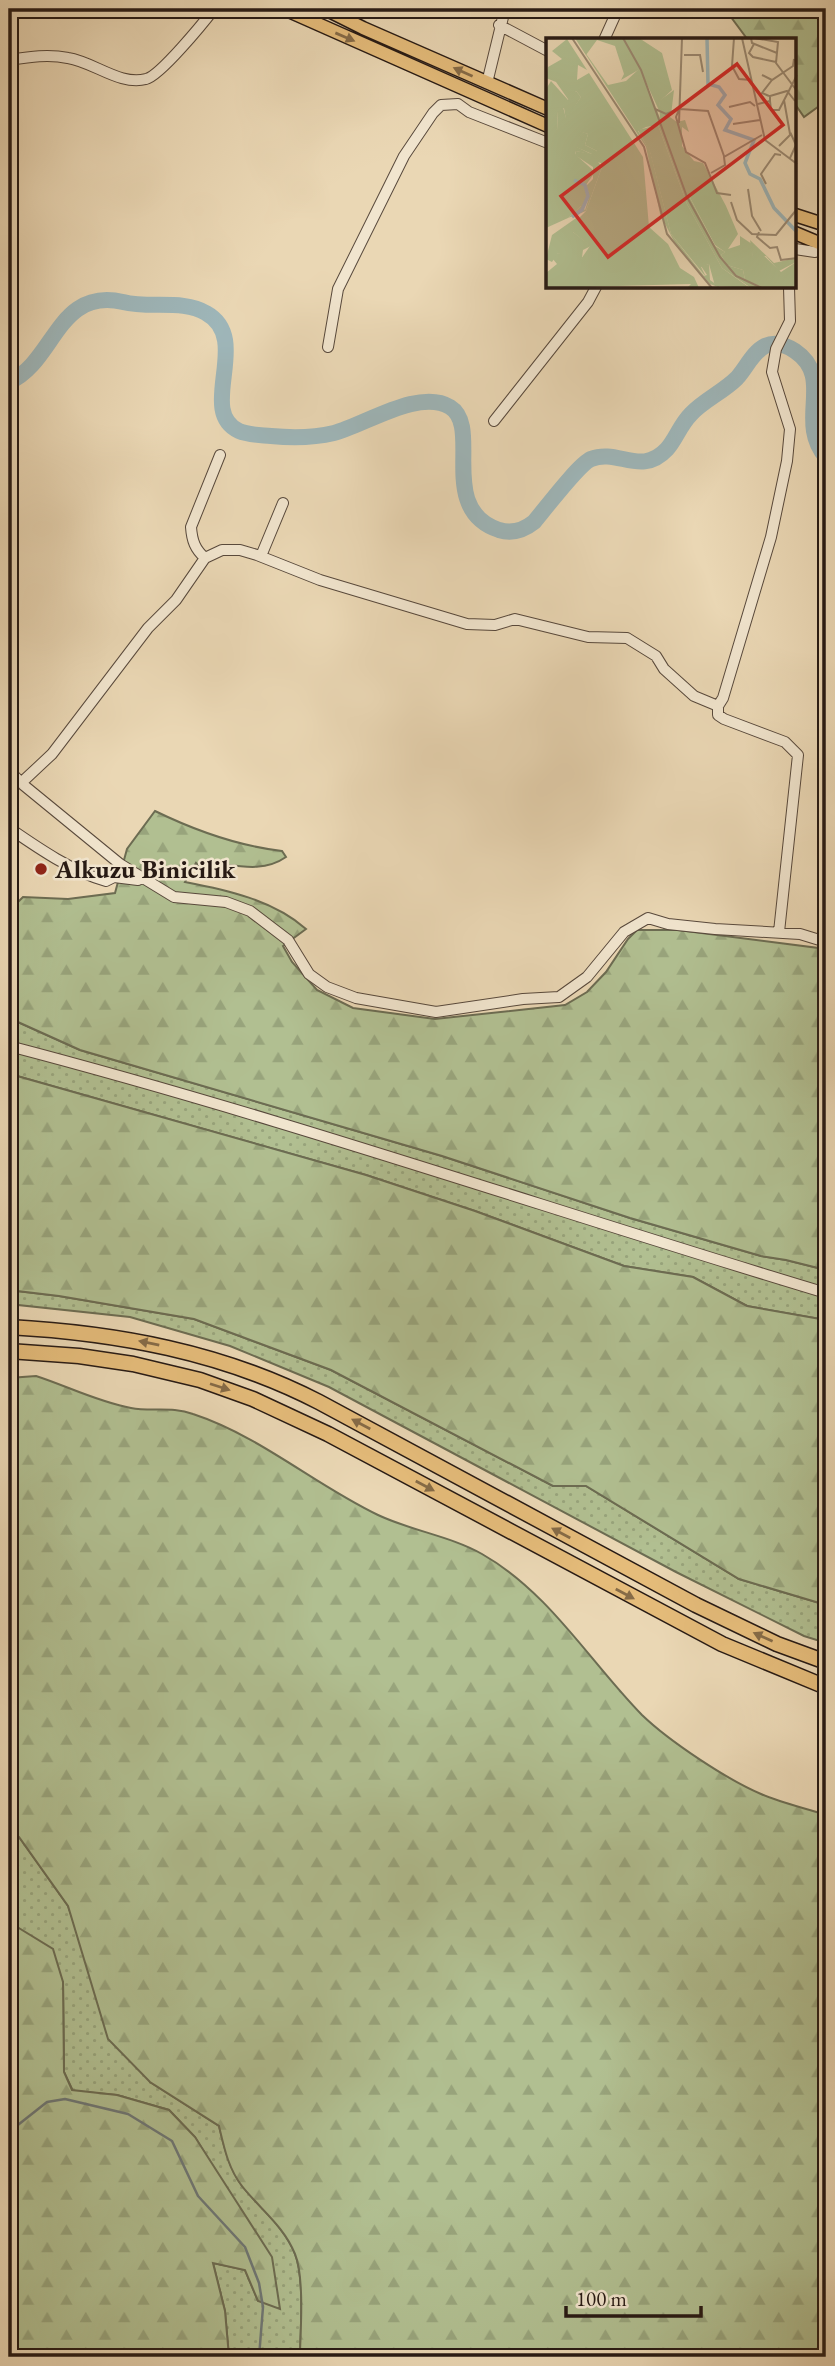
<svg xmlns="http://www.w3.org/2000/svg" width="835" height="2366" font-family="'EB Garamond',serif">
<style>
.grass{fill:url(#grass-dots);stroke:#6c6c52;stroke-width:2}
.forest{fill:url(#forest-firs);stroke:#6c6c52;stroke-width:2}
.lines{fill:none;stroke-linecap:round;stroke-linejoin:round}
.stream{stroke:#6e7877;stroke-width:2.5}
.river{stroke:#9eb6b9;stroke-width:16}
.minor-casing{stroke:#58493c;stroke-width:12}
.major-casing{stroke:#271a14;stroke-width:15}
.highway-casing{stroke:#271a14;stroke-width:17}
.minor{stroke:#f1e5ce;stroke-width:10}
.major{stroke:#e5bc7a;stroke-width:12}
.highway{stroke:#e5bc7a;stroke-width:14}
.oneway{fill:#866b47}
.poi-dot{fill:#8f2418;stroke:#f1e5ce;stroke-width:2.5}
.labels{text-anchor:middle;stroke-width:5;stroke-linejoin:round;paint-order:stroke}
.poi-label{font-size:26px;font-weight:bold;fill:#271a14;stroke:#f1e5ce;text-anchor:start}
.inset-river{fill:none;stroke:#9eb6b9;stroke-width:3.5}
.inset-road{fill:none;stroke:#9c8b74;stroke-width:2}
.view{fill:#d62828;fill-opacity:0.15;stroke:#d62828;stroke-width:3.5}
.inset-edge{fill:none;stroke:#271a14;stroke-width:3.5}
</style>
<defs>
<pattern id="grass-dots" width="8" height="8" patternUnits="userSpaceOnUse" patternTransform="scale(1.75)"><rect width="8" height="8" fill="#b1bf91"/><path d="M2 2h.1M6 6h.1" fill="none" stroke="#98a47c" stroke-width="1.8" stroke-linecap="round"/></pattern>
<pattern id="forest-firs" width="22" height="20" patternUnits="userSpaceOnUse" patternTransform="scale(1.75)"><rect width="22" height="20" fill="#b1bf91"/><path d="M5 1l3.5 6h-7zM16 11l3.5 6h-7z" fill="#98a47c"/></pattern>
</defs>
<rect width="100%" height="100%" fill="#ead7b4"/>
<filter id="stains"><feTurbulence type="fractalNoise" baseFrequency=".00286" numOctaves="4"/><feColorMatrix values="0 0 0 0 .2 0 0 0 0 .09 0 0 0 0 .02 0 0 0 .5 -.17"/></filter>
<radialGradient id="worn" r=".72"><stop offset=".6" stop-color="#630" stop-opacity="0"/><stop offset="1" stop-color="#630" stop-opacity=".3"/></radialGradient>
<path class="grass" d="M9,1018L80,1050L442,1156L630,1218L761,1256L786,1260L826,1270V1320L747,1306L693,1277L624,1266L475,1211L366,1175L17,1076L9,1100Z
M9,1290L59,1296L194,1319L331,1370L553,1486H586L739,1579L826,1605V1643L804,1636L676,1572L329,1387L230,1346L130,1317L9,1304Z
M9,1830L19,1837L68,1906L81,1943L150,2082L219,2126C224,2147 229,2168 242,2186C260,2209 284,2226 295,2254C304,2276 301,2326 300,2351H287L285,2357H229L225,2311L213,2263L245,2270L258,2301L232,2198L195,2137L169,2110L117,2095L73,2091L64,2072L63,1982L15,1924L9,1922Z"/>
<path class="forest" d="M725,9H826V101L804,117L795,104V40H748Z
M155,811C194,830 239,846 282,851L286,857C266,871 244,867 220,864L216,869L199,866L196,863L185,882C227,890 273,900 306,929L283,946L292,962L317,990L353,1008L435,1019L565,1005L587,992L606,972L628,939L637,930H678L826,949V1270L786,1260L761,1256L630,1218L442,1156L80,1050L9,1018V911L23,897L68,899L115,893L127,849Z
M17,1076L366,1175L475,1211L624,1266L693,1277L747,1306L826,1320V1605L739,1579L586,1486H553L331,1370L194,1319L59,1296L9,1290V1100Z
M36,1376C67,1386 98,1402 131,1408C152,1412 172,1406 193,1414C260,1436 315,1485 378,1515C412,1531 450,1536 482,1554C549,1592 590,1662 642,1715C669,1741 726,1779 761,1794C781,1803 805,1808 826,1815V2357H328L300,2351C301,2326 304,2276 295,2254C284,2226 260,2209 242,2186C228,2168 224,2147 219,2126L150,2082L108,2039L68,1906L19,1837L9,1830V1378Z
M9,1922L53,1949L63,1982L64,2072L72,2090L117,2095L169,2110L195,2137L272,2257L280,2309L258,2301L245,2270L213,2263L225,2311L229,2357H9Z"/>
<g class="lines">
<path class="stream" d="M9,2132L47,2102L65,2099L128,2114L172,2141L198,2196L245,2247L259,2283L263,2307L259,2357"/>
<path class="river" d="M9,382C55,362 57,287 123,302C149,309 183,299 206,313C253,339 196,411 239,431C248,435 261,435 271,436C292,438 313,438 334,433C365,425 419,388 450,407C483,427 436,509 499,530C512,534 524,530 534,522C545,509 579,464 591,459C618,448 641,477 667,449C676,439 680,425 691,414C704,400 723,392 737,378C746,368 753,352 765,346C775,341 786,345 795,351C835,378 795,421 826,457"/>
<defs>
<path id="minor" d="M499,25L548,51
M604,40L618,9
M9,60C29,57 48,54 68,58C94,62 120,86 146,79C160,76 204,22 214,9
M487,83L505,9
M795,249L815,252L826,247
M328,347L338,289L404,156L433,113L441,105L458,104L469,112L548,143
M494,421L588,302L596,287
M261,556L283,503
M205,558C195,549 192,541 191,527L220,455
M9,770L21,783L120,864L174,897L226,902L250,911L288,940L309,974L327,987L356,998L436,1012L523,999L559,997L587,977L624,932L648,918L668,924L715,929L800,934L826,942
M21,783L52,754L148,628L176,600L205,558L222,550H240L257,555L320,580L467,624L495,625L515,619L588,637L627,638L656,656L664,669L694,696L718,706
M9,828C38,848 71,871 106,881L114,877L138,880
M779,932L798,755L785,742L724,719L718,715V706L723,698L771,537L787,461L790,429L772,372L776,349L790,321L789,287
M9,1046C285,1118 553,1211 826,1293"/>
<path id="major" d="M284,9L548,126
M325,9L363,28L548,109
M795,215L826,225
M795,233L826,246"/>
<path id="highway" d="M9,1327C117,1333 222,1352 319,1402L696,1605L777,1644L826,1662
M9,1351L79,1356L133,1364L200,1380L253,1399L328,1434L722,1644L826,1687"/>
</defs>
<use href="#minor" class="minor-casing"/>
<use href="#major" class="major-casing"/>
<use href="#highway" class="highway-casing"/>
<use href="#minor" class="minor"/>
<use href="#major" class="major"/>
<use href="#highway" class="highway"/>
</g>
<defs><path id="oneway-solid" d="M-6-.8H1V-3.2L6.5 0L1 3.2V.8H-6Z" transform="scale(1.75)"/></defs>
<g class="oneway">
<use href="#oneway-solid" transform="translate(345 37) rotate(23)"/>
<use href="#oneway-solid" transform="translate(463 72) rotate(-156)"/>
<use href="#oneway-solid" transform="translate(149 1343) rotate(-168)"/>
<use href="#oneway-solid" transform="translate(220 1387) rotate(18)"/>
<use href="#oneway-solid" transform="translate(361 1424) rotate(-152)"/>
<use href="#oneway-solid" transform="translate(425 1486) rotate(28)"/>
<use href="#oneway-solid" transform="translate(561 1533) rotate(-152)"/>
<use href="#oneway-solid" transform="translate(625 1594) rotate(28)"/>
<use href="#oneway-solid" transform="translate(763 1637) rotate(-156)"/>
</g>
<circle class="poi-dot" cx="41" cy="869" r="7"/>
<g class="labels">
<g class="poi-label">
<text x="55" y="878">Alkuzu Binicilik</text>
</g>
</g>
<g transform="translate(546 38)">
<rect width="250" height="250" fill="#ead7b4"/>
<path d="M29,0L62,47L80,43L94,30L114,80L113,63L128,52L125,77L116,82L144,160L169,208L179,214L175,217L181,227L197,232L199,242L219,250H205L176,230L141,166L112,87L100,89L92,93L104,113L125,196L158,238L161,237L155,228L163,226L164,242L175,250L164,246L130,207L114,176L100,109ZM5,43L22,62L30,53L35,59L20,82L18,70L12,73L11,92L0,83V51ZM31,92L42,96L39,107L51,113L49,120L56,129L40,173L22,180L35,168L39,172L43,159L40,148L47,141V129L29,117L30,113L46,116L30,109ZM204,202L228,225L250,220V224L233,233L220,218L207,220Z" fill="#b1bf91"/>
<path d="M29,0H93L116,15L126,52L113,64L116,79L94,31L75,42L78,36L69,8L51,2L40,17ZM21,1L41,32L32,27L31,42L43,35L97,119L103,189L122,206L134,230L148,239L153,250H141L145,246L0,250V235L11,226L6,220L12,215L35,221L44,208L27,194V186L40,173L56,129L55,125L43,122L51,113L39,107L42,96L32,93L37,105L31,109L47,117L30,113L29,116L49,134L40,147L43,159L35,175V168L22,180L0,190V83L7,81L11,92L12,74L4,71L17,69L20,80L35,59L30,53L24,64L10,44L0,40L2,29L16,21L6,13ZM121,77L131,84L139,82L143,94L136,89V108L148,123L157,125L180,168L192,196L182,211L194,207V198L206,206L207,219L215,215L235,234L250,224V250H219L199,242L197,232L181,227L175,217L179,214L169,207L140,152L117,90L115,82ZM112,87L141,166L176,230L204,250L169,248L163,226L155,229L160,239L125,196L104,114L92,92Z" fill="#b1bf91"/>
<path d="M33,178L27,194L45,208L37,212L35,227L12,215L6,224L0,221L6,197Z" fill="#b1bf91"/>
<path class="inset-river" d="M161,0L162,46L173,49L179,57L172,67L185,81L179,92L208,102L199,125L204,136L214,141L228,170L251,194M26,179L36,172L42,158L39,147L28,142"/>
<path class="inset-road" d="M26,0L98,109L121,196L166,250M77,0L95,32L141,159L174,219L190,238L216,250M188,0L186,28L193,41L205,42M196,0L219,102L251,126M205,0L206,5L231,15M208,0L232,4L230,25L251,53M208,6L203,15L207,19L230,24M138,17H154L157,34M216,37L226,42L247,28L248,21M223,58L216,55L226,42M238,62L244,96M224,63V58L241,53L249,63M212,66L224,63L225,72H233L251,37M134,69L130,79L140,114L159,125L171,155L185,157M183,69L204,64L209,68M109,71L120,76L130,72M134,71L162,73L178,118M133,85L136,0M187,86L214,82M233,108L245,96L250,107L244,120M165,135L179,127L178,119L216,97M220,146L215,136L229,116L235,117M202,151L206,178L215,193M185,164L191,182L206,196L230,197L251,171M213,194L211,199L224,210L231,209L235,222L251,220"/>
<path class="view" d="M191,26L237,87L62,219L15,158Z"/>
<rect width="250" height="250" class="inset-edge"/>
</g>
<rect width="835" height="2366" fill="none" stroke="#ead7b4" stroke-width="35"/>
<rect x="10" y="10" width="814" height="2345" fill="none" stroke="#271a14" stroke-width="3.5"/>
<rect x="18" y="18" width="800" height="2331" fill="none" stroke="#271a14" stroke-width="2"/>
<path d="M566 2306v10h135v-10" fill="none" stroke="#271a14" stroke-width="3.5"/>
<text x="576" y="2306" font-size="21" fill="#271a14" stroke="#f1e5ce" stroke-width="5" paint-order="stroke">100 m</text>
<rect width="100%" height="100%" filter="url(#stains)"/>
<rect width="100%" height="100%" fill="url(#worn)"/>
</svg>
